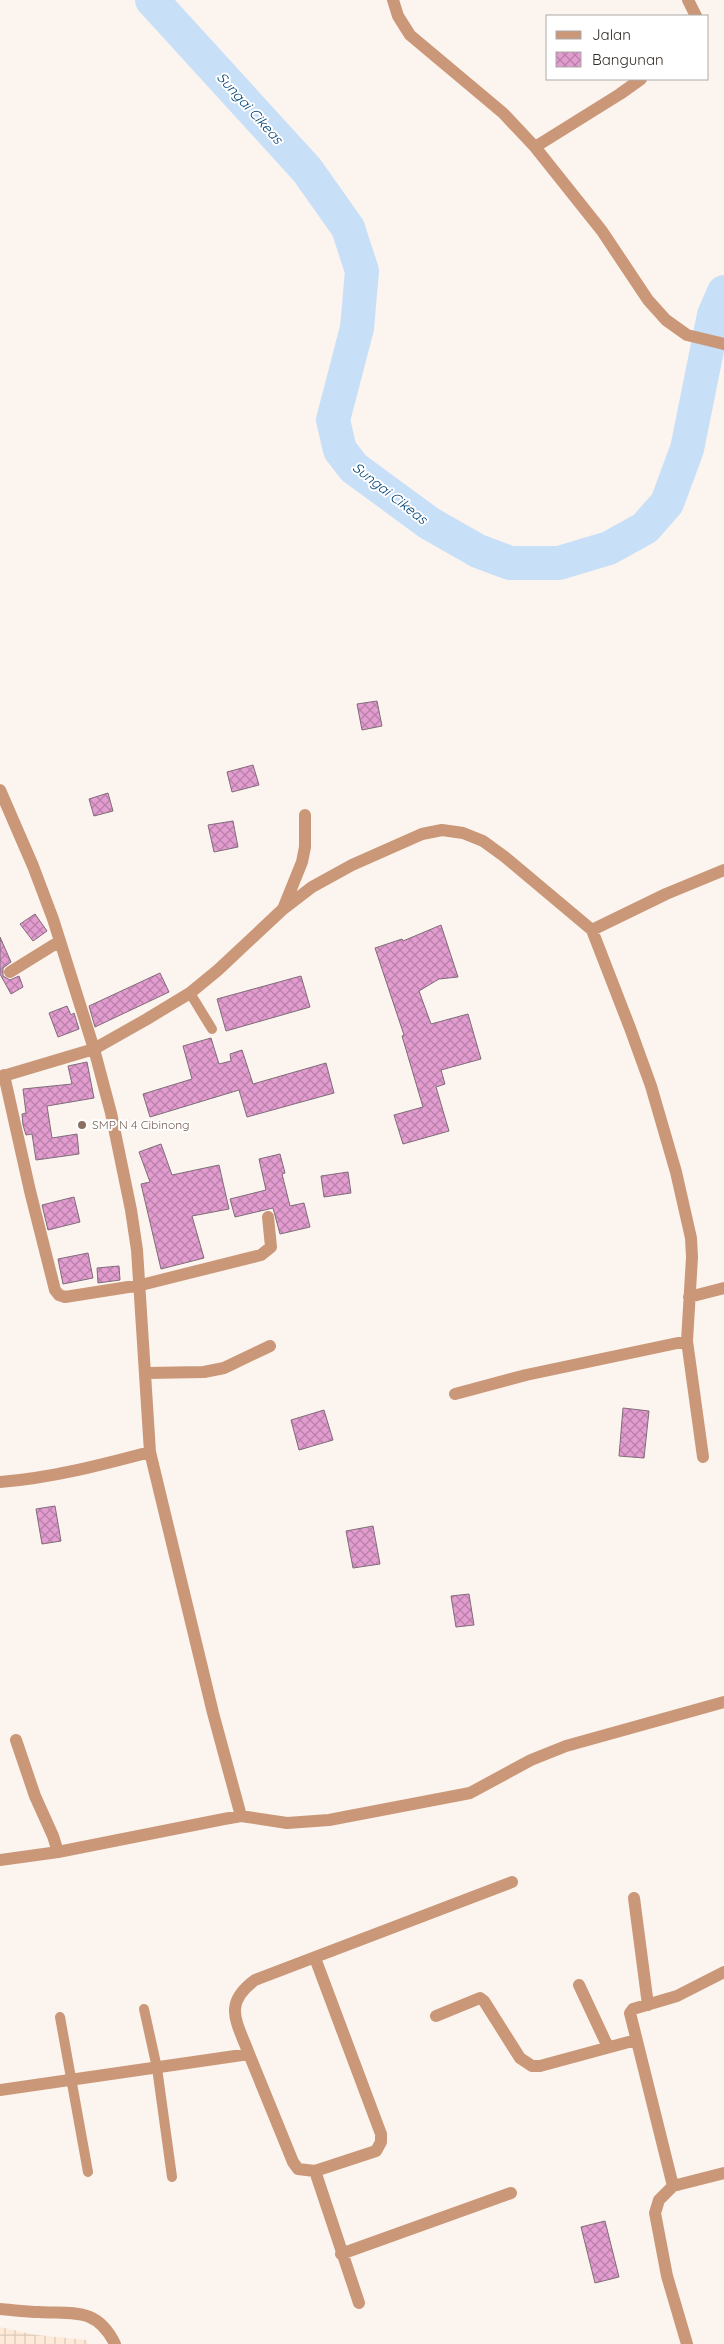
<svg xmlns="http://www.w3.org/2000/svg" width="724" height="2344" font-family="Quicksand,sans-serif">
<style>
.industrial{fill:url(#industrial-grid)}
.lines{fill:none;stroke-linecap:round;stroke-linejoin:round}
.river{stroke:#c8dff8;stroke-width:34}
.building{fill:url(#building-cross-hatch);stroke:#7f6d79}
.service{stroke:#ca9878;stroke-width:10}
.minor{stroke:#ca9878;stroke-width:12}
.education-dot{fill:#8d6e63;stroke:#fff;stroke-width:2}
.labels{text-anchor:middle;stroke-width:4;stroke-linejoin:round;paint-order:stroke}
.education-label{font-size:12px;fill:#785e54;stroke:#fff;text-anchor:start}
.water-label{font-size:14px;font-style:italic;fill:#014277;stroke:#fff}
</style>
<defs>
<pattern id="industrial-grid" width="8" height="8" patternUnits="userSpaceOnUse" patternTransform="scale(1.25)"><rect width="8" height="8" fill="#feead9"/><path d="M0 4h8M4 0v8" fill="none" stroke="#dac9ba"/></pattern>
<pattern id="building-cross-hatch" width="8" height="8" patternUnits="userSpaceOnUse" patternTransform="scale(1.25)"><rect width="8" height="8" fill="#e29ccf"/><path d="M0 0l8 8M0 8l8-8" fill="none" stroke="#b87fa8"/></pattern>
</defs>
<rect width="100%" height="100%" fill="#fcf4ee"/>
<path class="industrial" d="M0,2327L36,2335L87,2340L88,2344H0Z"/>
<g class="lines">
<path class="river" d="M152,0L307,170L348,228L362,271L357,328L333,420L340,450L354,468L429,523L478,551L510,563H559L609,548L645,528L667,503L687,449L714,315L724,292"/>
</g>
<path class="building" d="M377,701L382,726L362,730L357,704Z
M253,765L259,785L232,792L227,772Z
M108,793L113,811L94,816L89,799Z
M233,821L238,847L214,852L208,825Z
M35,914L47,931L33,941L20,924Z
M441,925L458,977L439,979L419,991L431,1024L468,1014L481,1059L441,1070L445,1084L436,1087L449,1131L403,1144L394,1115L423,1107L402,1036L404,1035L375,948L402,939L403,941Z
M0,937L11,962L3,968V976L10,980L19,976L23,987L11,994L0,974Z
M160,973L169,992L95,1027L89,1006Z
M301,976L310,1007L226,1031L217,999Z
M67,1006L71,1015L74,1013L79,1029L58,1037L49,1013Z
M211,1038L219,1064L231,1061L230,1054L242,1050L253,1084L326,1063L334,1093L247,1117L239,1090L150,1117L143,1094L192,1079L183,1046Z
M87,1062L94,1098L47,1106L52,1138L77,1134L79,1154L36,1160L32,1134L26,1135L23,1125L22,1114L26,1113L23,1089L72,1084L68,1066Z
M161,1144L172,1175L219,1165L229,1209L192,1216L204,1258L161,1269L141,1184L150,1182L139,1152Z
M280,1154L285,1173L282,1174L290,1206L304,1203L310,1227L280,1234L273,1208L235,1217L230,1199L266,1190L259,1159Z
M348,1172L351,1193L324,1197L321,1176Z
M74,1197L80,1222L48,1230L42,1205Z
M88,1253L93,1278L63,1284L58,1259Z
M119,1266L120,1280L98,1283L97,1268Z
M623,1408L649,1411L644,1458L619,1456Z
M324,1410L333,1440L299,1450L291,1420Z
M55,1506L61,1541L42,1544L36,1509Z
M373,1526L380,1564L353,1568L346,1531Z
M469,1594L474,1625L456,1627L451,1596Z
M605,2221L619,2277L595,2283L581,2227Z"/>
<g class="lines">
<path class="service" d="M190,993L212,1029
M144,2009L157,2068L172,2177
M60,2017L88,2172"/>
<path class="minor" d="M393,0L398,16L410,35L503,113L535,147L602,231L648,300L666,320L687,335L724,344
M688,0L696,16
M535,147L620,94L641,79
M0,790L33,866L53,919L94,1049L111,1113L131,1210L137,1250L150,1452L213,1713L241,1816
M283,909L302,862L305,847V815
M592,930L666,894L724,870
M10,972L60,941
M4,1075L30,1191L55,1290L59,1295L65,1297L141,1285L261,1255L271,1247L268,1217
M0,1077L94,1049L147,1019L190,993L218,970L282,910L312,887L352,865L422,834L442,830L463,833L483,841L505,857L592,930L630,1028L651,1086L676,1172L691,1238L692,1257L687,1341L703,1457
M689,1297L724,1288
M146,1373L204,1372L224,1368L270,1346
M455,1394L526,1375L687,1341
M0,1482C51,1478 101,1465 150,1452
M16,1740L35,1796L53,1836L58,1852
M0,1860L58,1852L224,1819L241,1816L287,1823L329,1820L470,1793L531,1760L566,1746L724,1702
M634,1898L648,2005
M579,1985L608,2047
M436,2016L480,1998L484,2001L520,2058L532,2066H540L636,2040
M249,2054C237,2022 222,2004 255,1980L512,1882
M0,2090L249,2054L293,2162L298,2169L315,2171L359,2303
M315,2171L376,2151L381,2142V2134L315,1958
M673,2186L630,2013L633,2009L677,1996L724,1972
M341,2254L511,2193
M0,2309C13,2310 26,2312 39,2312C74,2314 97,2307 115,2344
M687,2344L667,2276L655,2213L659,2200L673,2186L724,2173"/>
</g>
<circle class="education-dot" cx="82" cy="1125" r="5"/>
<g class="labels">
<g class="education-label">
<text x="92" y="1129">SMP N 4 Cibinong</text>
</g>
<g class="water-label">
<text transform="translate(250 108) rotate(48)" y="5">Sungai Cikeas</text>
<text transform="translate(390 493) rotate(38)" y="5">Sungai Cikeas</text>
</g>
</g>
<rect x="546" y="15" width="162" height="65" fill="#ffffff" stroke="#adaaa8"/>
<rect x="556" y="31" width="25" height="8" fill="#ca9878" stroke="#adaaa8"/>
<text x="592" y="40" font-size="15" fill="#322b25">Jalan</text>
<rect x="556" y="52" width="25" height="15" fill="url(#building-cross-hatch)" stroke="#adaaa8"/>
<text x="592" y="65" font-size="15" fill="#322b25">Bangunan</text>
</svg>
